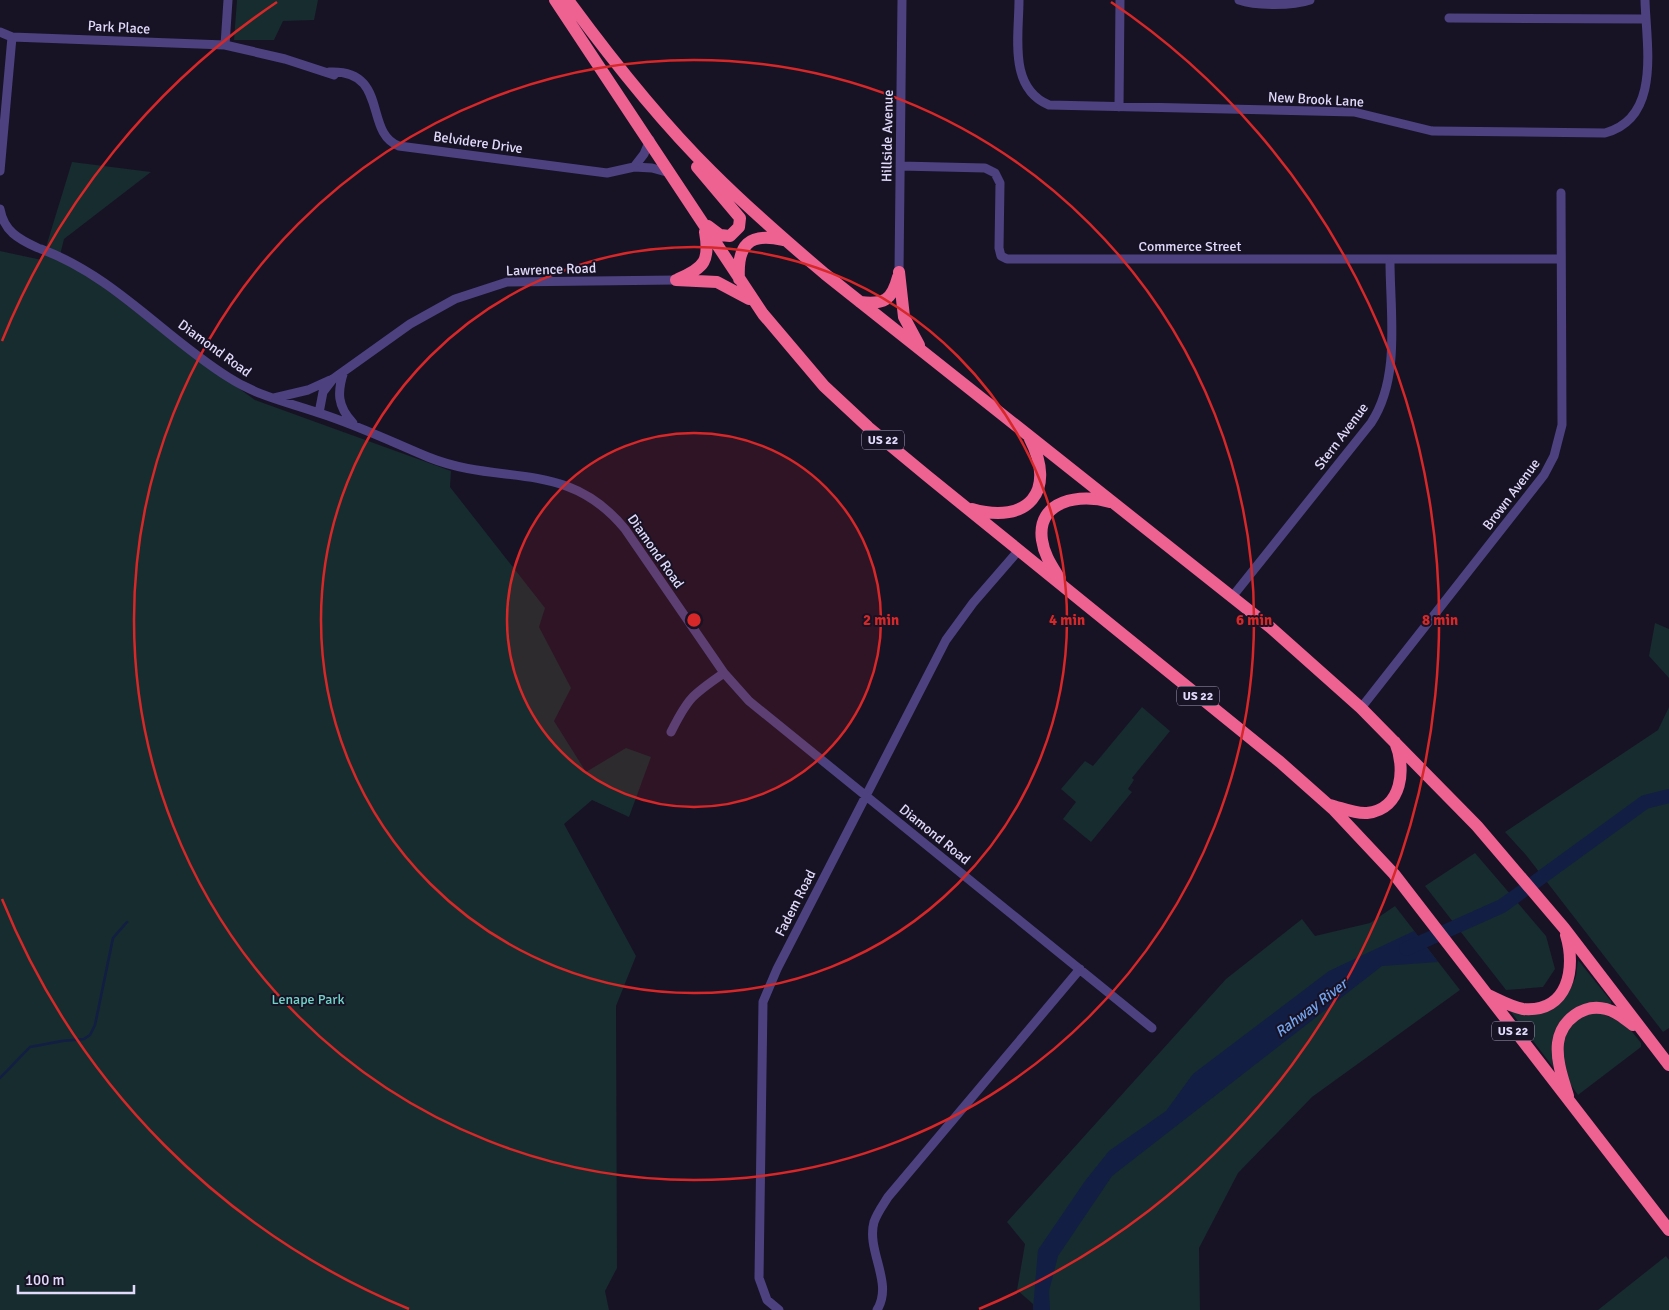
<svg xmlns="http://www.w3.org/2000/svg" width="1669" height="1310" font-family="Signika,sans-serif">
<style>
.green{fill:#162c2e}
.water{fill:#121e44}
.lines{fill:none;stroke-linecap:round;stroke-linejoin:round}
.stream{stroke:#121e44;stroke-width:2.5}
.river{stroke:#121e44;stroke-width:14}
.minor{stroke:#4d427f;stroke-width:9}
.highway{stroke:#ee6292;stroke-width:12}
.ring{fill:none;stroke:#d62828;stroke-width:2.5}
.labels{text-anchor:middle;stroke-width:4;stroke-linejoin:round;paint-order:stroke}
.shield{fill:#181225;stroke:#a59ebb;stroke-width:1}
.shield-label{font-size:12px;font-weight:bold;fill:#e2dafb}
.street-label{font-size:14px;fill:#e2dafb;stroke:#181225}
.park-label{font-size:14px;fill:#6dd4c8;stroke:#181225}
.water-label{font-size:15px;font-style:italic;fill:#73a5f0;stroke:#181225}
.centre{fill:#d62828;stroke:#181225;stroke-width:2.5}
.ring-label{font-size:15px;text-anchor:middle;font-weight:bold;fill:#d62828;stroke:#181225;stroke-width:4;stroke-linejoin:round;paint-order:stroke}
</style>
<rect width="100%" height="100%" fill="#181225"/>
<path class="green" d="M237,0H318L314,20L283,21L274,40H234Z
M72,162L151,172L64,239L59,259L78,268L175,342L255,400L451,471L450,487L545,608L539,627L571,688L554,721L586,772L626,748L651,757L629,817L592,800L564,824L636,956L616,1006L617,1268L605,1291L609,1310H0V251L42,260Z
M1655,623L1669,629V678L1649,656Z
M1142,707L1170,731L1132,778L1134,780L1128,789L1132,792L1091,842L1063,819L1076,802L1061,789L1085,761L1093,766Z
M1669,707V1028L1663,1032L1526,855L1505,832L1658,730Z
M1475,853L1546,936L1555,969L1543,987L1506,990L1425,886Z
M1395,906L1460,990L1312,1097L1238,1173L1199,1248L1200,1310H1033V1304L1017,1290L1025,1244L1007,1222L1226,979L1302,919L1315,936L1370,923Z
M1578,960L1611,1001V1006L1585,1005L1553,1054V1067L1511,1012H1516L1571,988L1576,976Z
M1598,1012L1626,1024L1641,1043V1047L1578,1095L1568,1081L1562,1051L1567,1031L1580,1017Z
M1666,1256L1669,1260V1310H1598Z"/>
<path class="water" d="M1414,931L1438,962L1382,966L1112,1176L1058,1256L1049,1291L1050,1310H1033L1038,1250L1085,1181L1109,1151L1166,1111L1193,1074L1329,971Z"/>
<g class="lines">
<path class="stream" d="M0,1078L30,1047L62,1041L84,1039L90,1035L95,1025L113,938L127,922"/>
<path class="river" d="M1406,949L1502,906L1645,802L1669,796"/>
<path class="minor" d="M1019,0C1019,36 1008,88 1049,105L1354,112L1432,131L1605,133C1662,118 1646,44 1645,0
M1239,0C1256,6 1293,6 1310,0
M1449,18L1645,19
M0,32L12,37L225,45L285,59L334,75
M225,45L228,0
M329,72C390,69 363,133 399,146L607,173L634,167L652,168L670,173
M1119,107L1120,0
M900,166L985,168L995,173L1000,183L999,248L1001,256L1007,259H1561
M634,167L644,154L650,140
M0,171L12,37
M0,209C4,231 18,239 38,248
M41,249C114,276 164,337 228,377C257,396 287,402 319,413C357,425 392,442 428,457C502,487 567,458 625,529L724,673L749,701L1152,1028
M899,272L902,0
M344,371C337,392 337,406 353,423
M274,398L308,390L330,380
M319,413L323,392L333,379L410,324L455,299L507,282L676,280
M1232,597L1371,423C1401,378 1390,313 1390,261
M1361,708L1544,475L1554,456L1562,425L1561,193
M671,732C688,698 692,695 724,673
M779,1310L767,1300L759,1278L763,1002L777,969L946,640L973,603L1019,550
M877,1310C894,1283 866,1251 874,1222C877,1213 883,1205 888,1197L1080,969"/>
<path class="highway" d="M555,0L763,314L824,386L868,427L926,475L1280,762L1333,809L1394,874L1669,1230
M568,0C612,60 659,120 712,172C748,208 786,241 825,274L1270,627L1361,708L1477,826L1564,928L1669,1065
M697,167L740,218L739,227L730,236L720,235L708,226
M899,272L904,317L919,345
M678,279C705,268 710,260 705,232
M739,279C737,245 749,232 783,240
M676,280L717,282L749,299
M860,302C884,305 892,300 898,277
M972,509C1028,525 1057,491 1030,439
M1060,579C1052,566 1044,555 1042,540C1036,500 1081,493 1110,502
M1330,805C1342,808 1355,814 1367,813C1403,809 1406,768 1395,742
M1488,995C1499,1000 1511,1007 1523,1009C1569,1013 1576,967 1566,935
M1568,1096C1563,1079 1556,1061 1558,1043C1561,1020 1584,1003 1606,1009C1617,1012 1624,1018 1633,1025"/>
</g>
<circle cx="694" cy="620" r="187" fill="#d62828" fill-opacity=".12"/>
<g class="ring">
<circle cx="694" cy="620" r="187"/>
<circle cx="694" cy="620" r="373"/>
<circle cx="694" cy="620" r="560"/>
<path d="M409 1309A746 746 0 0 1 2 899M2 341A746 746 0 0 1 277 2M1111 2A746 746 0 0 1 979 1309"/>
</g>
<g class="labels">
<g class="shield">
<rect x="862" y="430.5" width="42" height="19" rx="4"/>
<rect x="1177" y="686.5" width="42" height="19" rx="4"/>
<rect x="1492" y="1021.5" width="42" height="19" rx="4"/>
</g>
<g class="shield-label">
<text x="883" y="444">US 22</text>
<text x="1198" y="700">US 22</text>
<text x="1513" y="1035">US 22</text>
</g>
<g class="street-label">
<text transform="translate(119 27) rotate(3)" y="5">Park Place</text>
<text transform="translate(1316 99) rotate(3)" y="5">New Brook Lane</text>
<text transform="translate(887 136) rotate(-89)" y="5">Hillside Avenue</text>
<text transform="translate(478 142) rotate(8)" y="5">Belvidere Drive</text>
<text x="1190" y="251">Commerce Street</text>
<text transform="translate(551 269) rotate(-2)" y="5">Lawrence Road</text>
<text transform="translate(215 348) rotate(36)" y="5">Diamond Road</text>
<text transform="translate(1341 436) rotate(-53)" y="5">Stern Avenue</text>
<text transform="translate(1511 494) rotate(-53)" y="5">Brown Avenue</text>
<text transform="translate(656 551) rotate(55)" y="5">Diamond Road</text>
<text transform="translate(935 834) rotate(39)" y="5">Diamond Road</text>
<text transform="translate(795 903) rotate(-63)" y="5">Fadem Road</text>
</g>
<g class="park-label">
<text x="308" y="1004">Lenape Park</text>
</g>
<g class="water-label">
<text transform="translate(1311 1008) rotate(-37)" y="5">Rahway River</text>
</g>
</g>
<circle cx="694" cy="620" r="8" class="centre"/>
<g class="ring-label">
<text x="881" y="625">2 min</text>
<text x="1067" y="625">4 min</text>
<text x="1254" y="625">6 min</text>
<text x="1440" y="625">8 min</text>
</g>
<path d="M18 1285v8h116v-8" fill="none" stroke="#e2dafb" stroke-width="2.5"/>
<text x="25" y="1285" font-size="15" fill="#e2dafb" stroke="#181225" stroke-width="4" paint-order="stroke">100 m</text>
</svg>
